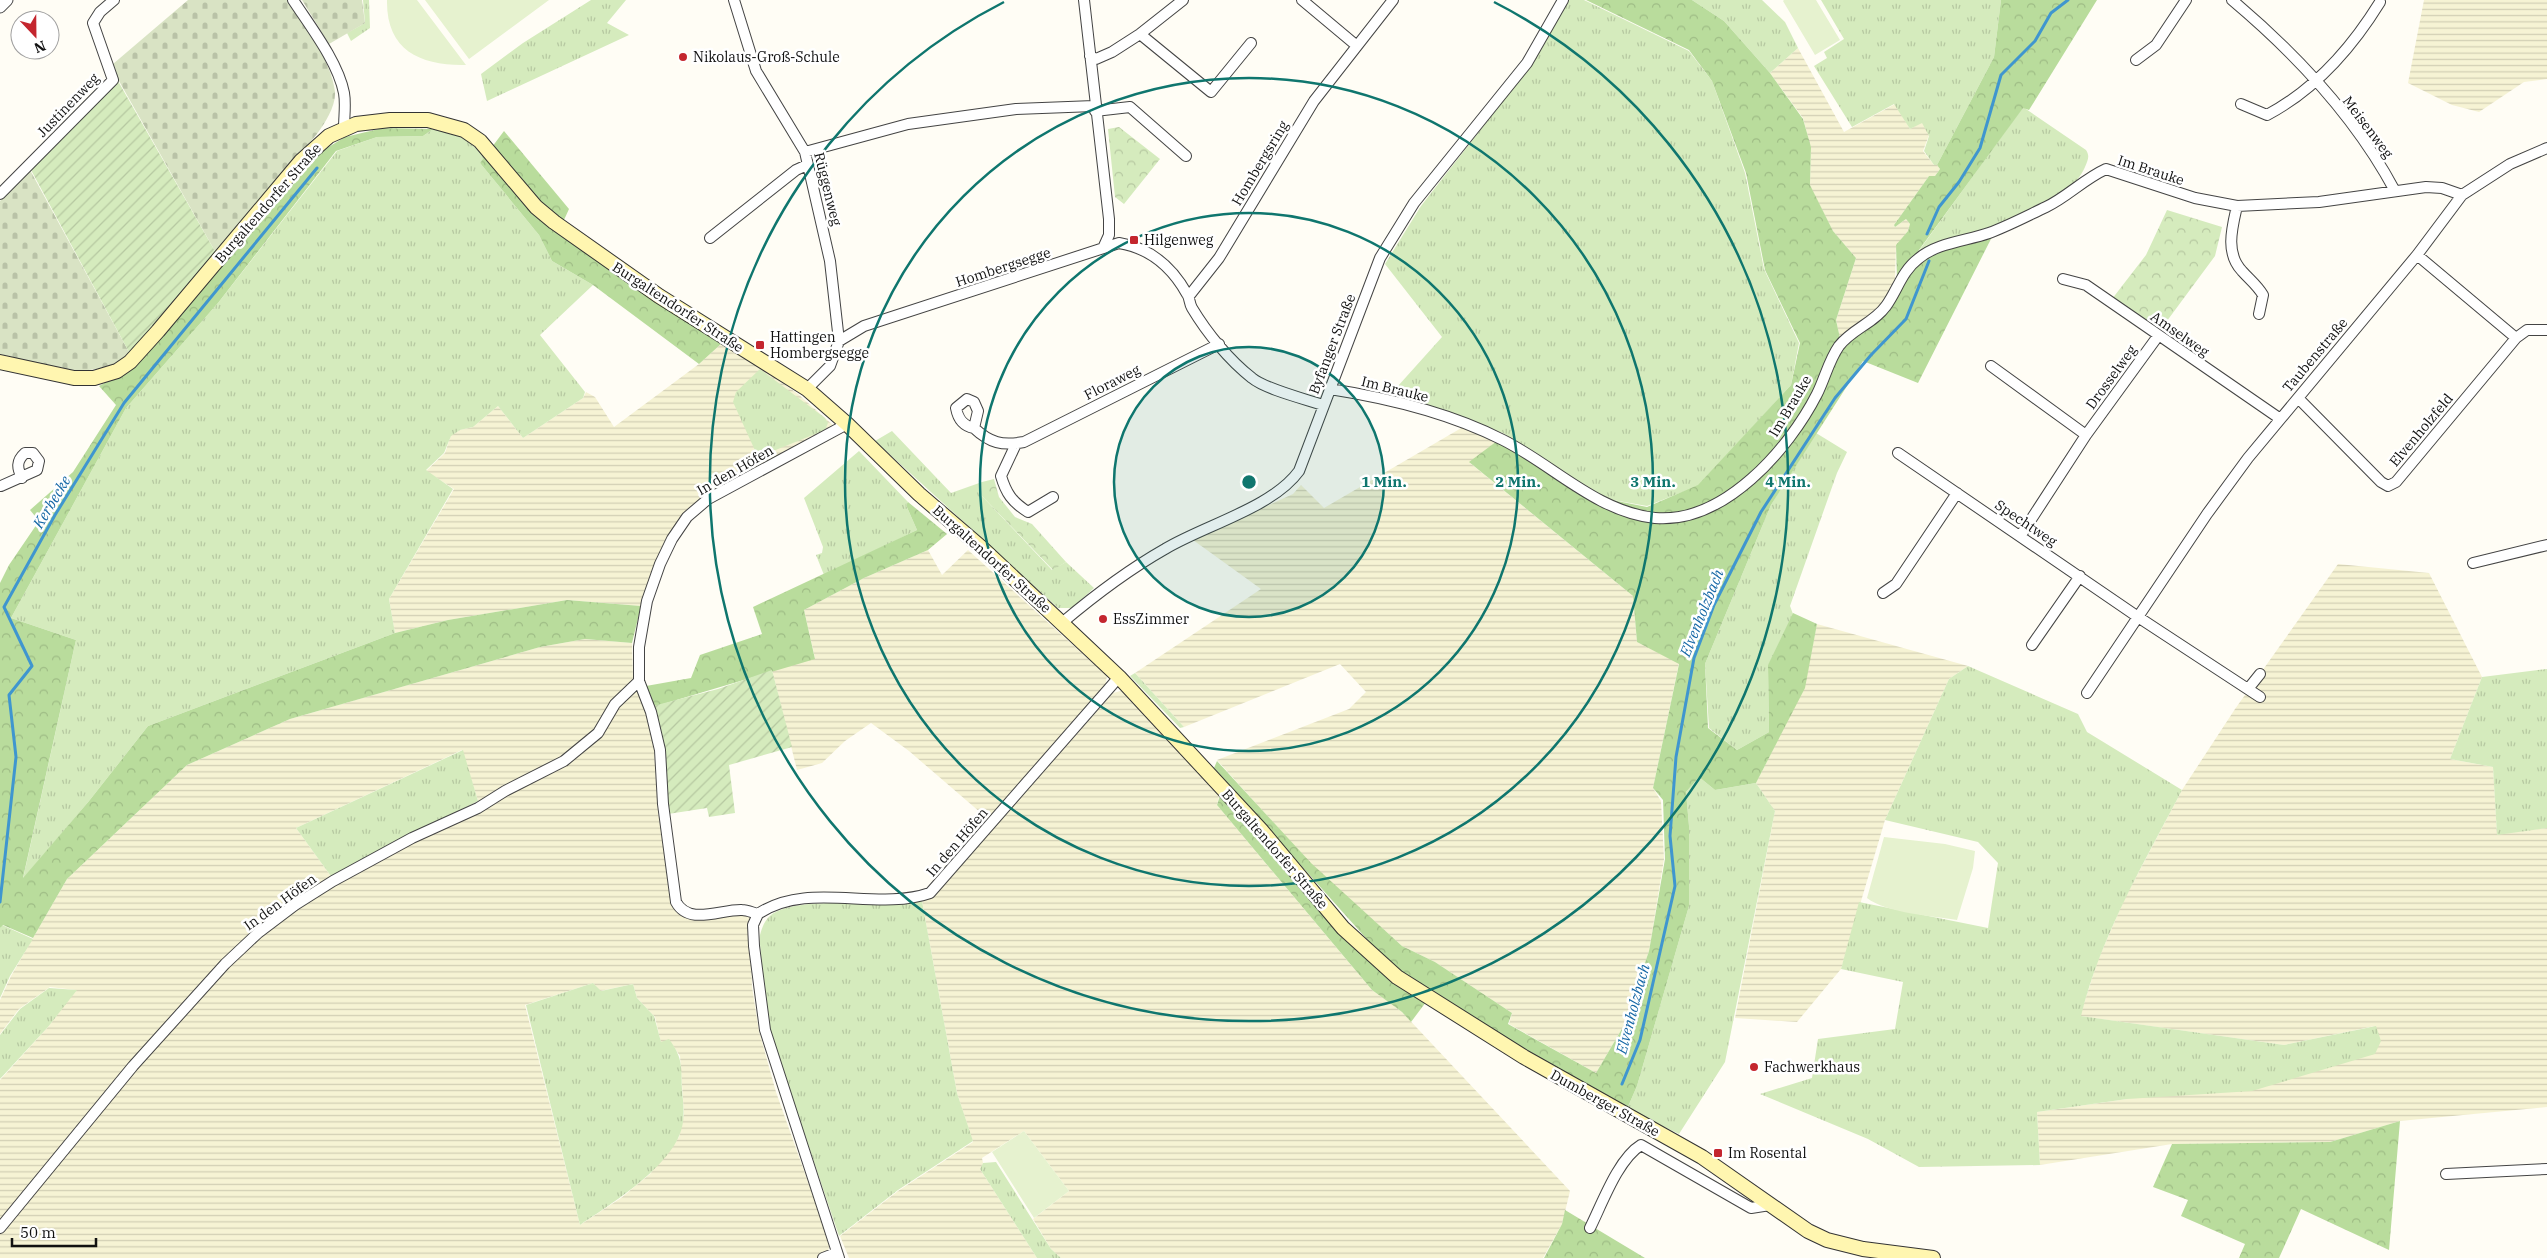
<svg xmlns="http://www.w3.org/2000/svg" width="2547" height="1258" font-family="'IBM Plex Serif',serif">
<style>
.farmland{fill:url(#farmland-rules);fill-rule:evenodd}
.grass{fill:url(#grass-tufts)}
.forest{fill:url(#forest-crowns)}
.cemetery{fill:url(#cemetery-stones)}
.park{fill:url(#park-crowns)}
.garden{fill:url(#garden-furrows)}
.pitch{fill:#e6f2cf}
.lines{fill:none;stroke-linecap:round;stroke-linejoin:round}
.stream{stroke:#3f96cf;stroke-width:3}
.minor-casing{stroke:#444;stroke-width:12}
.tertiary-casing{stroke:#444;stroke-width:13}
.secondary-casing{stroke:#333;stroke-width:16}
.minor{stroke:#fff;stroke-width:10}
.tertiary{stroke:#fff;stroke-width:11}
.secondary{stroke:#fff6b0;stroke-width:14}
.ring{fill:none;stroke:#0f766e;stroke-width:2.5}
.poi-dot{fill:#c4262e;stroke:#fff;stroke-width:2}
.labels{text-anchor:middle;stroke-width:5;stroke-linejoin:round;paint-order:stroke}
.poi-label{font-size:14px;fill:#111;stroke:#fff;text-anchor:start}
.street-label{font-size:14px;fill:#111;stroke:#fff}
.water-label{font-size:15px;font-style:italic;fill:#1768a6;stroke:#fff}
.centre{fill:#0f766e;stroke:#fff;stroke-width:2.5}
.ring-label{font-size:15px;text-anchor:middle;font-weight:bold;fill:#0f766e;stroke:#fff;stroke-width:5;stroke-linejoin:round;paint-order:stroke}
</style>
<defs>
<pattern id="farmland-rules" width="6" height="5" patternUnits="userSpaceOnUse" patternTransform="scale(1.25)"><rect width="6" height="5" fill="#f6f3d4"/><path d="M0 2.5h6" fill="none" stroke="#d2cfb5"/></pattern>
<pattern id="grass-tufts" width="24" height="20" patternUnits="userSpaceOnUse" patternTransform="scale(1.25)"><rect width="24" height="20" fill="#d5ebbd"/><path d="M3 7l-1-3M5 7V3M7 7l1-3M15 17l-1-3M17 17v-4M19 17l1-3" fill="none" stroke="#b6c8a1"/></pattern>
<pattern id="forest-crowns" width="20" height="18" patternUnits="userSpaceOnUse" patternTransform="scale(1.25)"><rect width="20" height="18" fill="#b9dc9c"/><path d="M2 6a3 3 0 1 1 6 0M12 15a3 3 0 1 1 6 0" fill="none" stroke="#9ebc85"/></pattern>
<pattern id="cemetery-stones" width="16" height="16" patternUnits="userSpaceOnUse" patternTransform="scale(1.25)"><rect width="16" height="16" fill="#d9e3c4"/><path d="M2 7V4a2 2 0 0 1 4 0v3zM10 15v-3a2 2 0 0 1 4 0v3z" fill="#b9c2a7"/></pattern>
<pattern id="park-crowns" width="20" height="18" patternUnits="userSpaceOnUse" patternTransform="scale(1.25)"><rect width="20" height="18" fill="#d5ebbd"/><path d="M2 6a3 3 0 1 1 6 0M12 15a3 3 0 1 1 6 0" fill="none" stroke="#b6c8a1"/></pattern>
<pattern id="garden-furrows" width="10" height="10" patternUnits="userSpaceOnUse" patternTransform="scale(1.25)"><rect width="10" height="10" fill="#d5ebbd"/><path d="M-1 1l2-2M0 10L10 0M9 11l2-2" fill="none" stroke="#b6c8a1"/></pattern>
</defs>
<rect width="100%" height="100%" fill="#fffdf5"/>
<path class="farmland" d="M2424,0H2547V79L2524,82L2479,112L2452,105L2408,83Z
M1798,48L1844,132L1895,104L1910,129L1922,122L1929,135L1923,151L1934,165H1937L1940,169L1935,176H1929L1894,225L1895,227L1906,219L1910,224L1908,231L1896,246L1895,278L1897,280L1887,298L1876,311L1840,338L1836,320L1856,258L1833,231L1810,186L1811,148L1803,118L1770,73Z
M721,344L760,367L798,394L834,426L683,515L641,606L567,600L448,620L395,633L389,599L454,489L426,471L445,453L451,435L460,430L473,427L498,406L523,438L583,398L586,392L595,397L614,427L699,364Z
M1463,427L1497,441L1470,463L1633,596L1637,642L1679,663L1653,788L1661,801L1664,859L1649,951L1623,1027L1596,1073L1509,1024L1512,1013L1435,962L1402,946L1310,863L1217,760L1349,709L1366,692L1340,664L1184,727L1135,673L1261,589L1193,540L1293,494L1301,485L1324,508Z
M928,550L942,575L968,550L1107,676L1105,687L988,819L909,751L871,723L845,741L822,763L797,770L772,670L815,658L804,610L864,578Z
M2338,564L2429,573L2482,677L2450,759L2493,767L2497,834L2547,828V1107L2400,1121L2330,1142L2172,1144L2040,1165L2037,1112L2127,1099L2375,1026L2284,1045L2080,1016L2098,960L2124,900L2182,790L2235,709Z
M1817,624L1968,666L1949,679L1885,820L1841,969L1797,1022L1735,1018L1775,811L1756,783L1804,688Z
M585,639L632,643L633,680L598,731L563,759L479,804L462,750L296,828L333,879L258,930L0,1224V1080L48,1027L76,990L50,987L19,1009L0,1034V1000L11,976L67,879L187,765L290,719L540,647Z
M636,689L647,713L654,750L658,812L672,900L677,913L685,916L741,912L754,915L750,926L752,987L759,1031L776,1092L830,1244L828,1251L817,1258H0V1232L196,999L259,935L334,883L565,764ZM593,983L600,991L633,984L637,998L655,1017L661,1043L669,1040L680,1056L684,1114L679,1137L650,1174L621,1198L580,1225L525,1005Z
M1121,691L1219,796L1217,805L1372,990L1402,1012L1570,1191L1562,1224L1543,1258H1061L1051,1249L1033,1219L1069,1191L1024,1131L982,1158L983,1163L980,1169L1037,1258H849L840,1236L898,1191L973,1142L957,1093L922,901L941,888L1113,693Z"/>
<path class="grass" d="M363,0H369L370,28L351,41L347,33L365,23Z
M591,0H626L607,23L629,35L487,101L481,74L523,43Z
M1569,0H1584L1689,51L1712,81L1745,173L1764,269L1799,343L1791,385L1698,486L1647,506L1596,497L1503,433L1389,396L1442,337L1385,264L1421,206L1531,65Z
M1692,0H1762L1785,22L1798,48L1770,73L1724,21Z
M1821,0H2001L1994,57L1937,165H1934L1924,151L1929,136L1922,123L1910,129L1894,104L1852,127L1814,66L1827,58L1824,52L1844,39Z
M2023,107L2086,150C2090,156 2088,160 2085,167C2066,212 1962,238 1918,252Z
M433,129C458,132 467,139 485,157L480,163L539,235L552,261L593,285L540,335L585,392L583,398L523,438L498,406L473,427L460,430L451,436L444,453L426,470L453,489L389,599L395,633L148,726L89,801L23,879L76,640L11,618L126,408L218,303L337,151L377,137L423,136Z
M760,369L825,418L828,423L825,430L758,457L733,402L736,392Z
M892,431L951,493L982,482L981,495L1052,570L1066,562L1094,588L1072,608H1058L875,441Z
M1816,433L1847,452L1837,473L1790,606L1793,614L1768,666L1769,732L1737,750L1709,728L1705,664L1771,505Z
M859,451L908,502L906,505L917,530L824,575L816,555L822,553L823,547L804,498Z
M1968,666L2078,714L2087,732L2182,790C2144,863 2101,935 2081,1016L2284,1045L2376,1026L2381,1041L2375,1054L2252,1091L2127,1099L2037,1112L2040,1165L1919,1167L1868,1139L1760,1094L1812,1078L1818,1039L1895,1029L1903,982L1841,969L1859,902L1988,928L1998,863L1978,842L1885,820L1949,679Z
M2547,669V828L2497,835L2493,767L2450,759L2482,677Z
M1135,673L1184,727L1180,728L1130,676Z
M463,750L478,801L386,848L333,879L296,828Z
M1699,777L1715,790L1756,783L1775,811L1725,1062L1679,1134L1627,1109L1637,1086L1689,906V826L1686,792Z
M922,901L957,1093L973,1141L898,1190L839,1236L769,1029C765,1005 763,982 761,957C761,950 759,941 760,935C762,927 765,920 771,915C800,894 884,909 922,901Z
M2,925L33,939L10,976L0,998V928Z
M593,983L601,991L633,984L637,998L654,1016L661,1042L669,1039C683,1058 681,1066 682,1089C683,1101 685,1115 682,1127C673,1166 611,1204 580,1225L526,1005Z
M49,988L77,990L48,1027L0,1079V1035L20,1009Z
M996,1162L1051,1249L1061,1258H1037L980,1169L983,1163Z"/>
<path class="forest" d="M1586,0H1692L1724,21L1770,73L1803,119L1811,147L1810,185L1833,231L1856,258L1836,320L1840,338L1814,393L1780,446L1750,478L1707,506L1676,516L1637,513L1597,497L1647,507L1698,485L1791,385L1800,343L1765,270L1746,173L1712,81L1689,50Z
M2001,0H2097L2029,110L2023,108L1897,280L1896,245L1908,231L1910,224L1906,219L1895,227L1894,225L1929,176H1935L1940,169L1937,165L1994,57Z
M383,128L433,129L423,136L377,137L336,151L218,303L126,408L11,618L76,640L23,878L89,801L148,726L395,633L448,620L567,600L641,606L632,643L585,639L540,647L290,719L187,765L67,879L33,938L3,925L0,928V583L9,565L39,521L30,510L73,472L116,405L99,386L134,367L322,151L345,137Z
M504,131L569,209L558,233L721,344L699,364L593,285L552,261L539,235L480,163Z
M1994,233L1918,383L1863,361L1771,505L1705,664L1708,728L1737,750L1769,732L1768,665L1793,613L1817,624L1805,688L1756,783L1715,790L1699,777L1686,792L1689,826V906L1637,1086L1627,1109L1398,974L1214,768L1217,761L1311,863L1402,946L1435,962L1512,1013L1508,1024L1596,1073L1623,1027L1649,951L1665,859L1663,800L1653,788L1679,664L1637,642L1633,596L1469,462L1497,441L1597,503L1634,518L1710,509L1785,448L1836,358L1849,339L1890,308L1912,269L1930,255Z
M908,502L947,534L928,550L864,578L804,610L815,659L653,707L646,686L691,678L700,655L762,634L753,607L917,530L906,505Z
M1222,789L1342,928L1429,998L1411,1022L1402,1012L1372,990L1217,805Z
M2400,1121L2389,1250L2301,1209L2279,1258H2239L2245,1244L2181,1216L2188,1200L2153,1187L2172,1144L2330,1142Z
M1565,1210L1645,1258H1544L1562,1224Z"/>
<path class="cemetery" d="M188,0H288C304,26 332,61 335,92C336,106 325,123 317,134L216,253L119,81L113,64Z
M302,0H362L365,23L329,44Z
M30,170L130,354C93,384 41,366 0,354V201Z"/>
<path class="park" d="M1119,127L1160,159L1124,204L1115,197L1108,129Z
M2167,210L2222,227L2215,256L2161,329L2112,299L2146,255Z
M994,479L999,497L1015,517L1032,524L1066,562L1053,570L981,495L982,482Z"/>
<path class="garden" d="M118,81L216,253L130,354L31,170Z
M772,670L792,747L729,765L735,813L709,817L707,808L668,814L653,706L718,689Z"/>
<path class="pitch" d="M387,0H417L466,65C421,66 386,51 387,0Z
M425,0H549L469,59Z
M1784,0H1816L1840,40L1815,55L1783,1Z
M1884,837L1945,844L1975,851L1973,868L1957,920C1933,916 1886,913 1867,898Z
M1024,1131L1069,1191L1034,1218L992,1152Z"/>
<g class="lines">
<path class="stream" d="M1927,234L1939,207L1959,182L1980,148L2001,75L2035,41L2051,13L2068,0
M0,902L16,757L9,695L32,666L4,607L55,515L124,403L317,168
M1622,1084L1640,1040L1675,886L1670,836L1676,757L1694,658L1714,605L1761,512L1835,398L1871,355L1906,319L1929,261"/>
<defs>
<path id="minor" d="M293,0C310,26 338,62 344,93C346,104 344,117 344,128
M734,0L756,71L805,152L830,261L839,341
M1084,0L1109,219V235L1104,246
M1302,0L1357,46
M2232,0C2295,53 2356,118 2395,191
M1140,34L1211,92L1251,43
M1090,56L1096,59L1112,52L1140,34L1183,0
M2136,60L2156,45L2186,0
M2241,104L2267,115C2316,89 2351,49 2380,2
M1095,111L1130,107L1186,156
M805,152L908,124L1016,109L1094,106
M0,194L113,80L93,23L100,12L114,0
M2237,206C2232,228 2225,253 2242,271C2250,280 2257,285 2263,295L2259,314
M710,238L796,170L807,165
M2417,255L2516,338
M2063,279L2086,285L2279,418
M1189,296L1219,258L1314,101L1393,0
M1991,366L2086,435
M807,389L830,366L839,341L864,326L1119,243C1150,248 1172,267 1187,294C1190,298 1189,303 1192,308C1207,333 1229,360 1252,378C1265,389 1305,399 1323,405
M1330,389C1388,398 1450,413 1503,440C1553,465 1597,512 1655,518C1724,524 1789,449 1817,394C1825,378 1829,360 1839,346C1852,329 1874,323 1886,306C1897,291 1902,271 1918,259C1936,243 1966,241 1989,233C2008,226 2027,216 2046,207C2067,197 2084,179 2106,169L2195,198L2237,206L2319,202L2426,187L2442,188L2462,195
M2298,398L2381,482L2388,486L2396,482L2516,338L2527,330H2547
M974,428C963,426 958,419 956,408L967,399L974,402L978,411L974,428C990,443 1002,446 1024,442L1219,344
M1016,444L1001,476C1006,493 1012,502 1028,512L1053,497
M1898,453L2138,617L2260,697
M0,486H1L37,470L39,461L33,453H25C16,461 17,468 22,478
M2021,535L2086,435L2158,336
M2473,563L2547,545
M1883,593L1896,584L1957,493
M1063,622C1095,595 1128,570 1165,549C1205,525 1272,508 1299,471L1380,258L1414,203L1527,63L1563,0
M2032,645L2080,576
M2248,689L2260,674
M2087,693L2207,514L2248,458L2417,255L2462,195L2510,164L2547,148
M758,914C753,913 748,910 742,910C721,909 689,926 676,902L663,804L660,750L651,712L639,681V647L647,601L660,564L672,539L687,517L708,499L847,424
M2446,1174L2547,1169
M0,1228L133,1066L225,964L258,933L295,905L333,881L412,838L478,808L505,791L564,761L598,733L615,704L639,681
M1590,1228C1602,1204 1618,1159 1641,1145L1751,1208L1770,1205
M823,1258L836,1253
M839,1258L765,1030L754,946L753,925L758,914C808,880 876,912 930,893L1119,677"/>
<path id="tertiary" d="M0,7L7,0"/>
<path id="secondary" d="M0,362L74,378H94L117,371L130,362L158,331L301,161L329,136L356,124L390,120H428L464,130L480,141L536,207L554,222L659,296L807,389L847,424L919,494L983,549L1119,677L1261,830L1343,928L1397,977L1524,1057L1702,1157L1808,1231L1827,1240L1863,1249L1933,1258"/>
</defs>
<use href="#minor" class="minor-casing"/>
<use href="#tertiary" class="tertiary-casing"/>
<use href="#secondary" class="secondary-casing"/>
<use href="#minor" class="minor"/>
<use href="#tertiary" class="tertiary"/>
<use href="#secondary" class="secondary"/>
</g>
<circle cx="1249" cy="482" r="135" fill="#0f766e" fill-opacity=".12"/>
<g class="ring">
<circle cx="1249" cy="482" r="135"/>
<circle cx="1249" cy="482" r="269"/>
<circle cx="1249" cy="482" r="404"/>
<path d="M1494 2A539 539 0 1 1 1004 2"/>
</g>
<g class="poi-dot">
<circle cx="683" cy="57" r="5"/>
<rect x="1129" y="235" width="10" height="10" rx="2.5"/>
<rect x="755" y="340" width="10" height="10" rx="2.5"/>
<circle cx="1103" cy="619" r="5"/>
<circle cx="1754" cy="1067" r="5"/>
<rect x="1713" y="1148" width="10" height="10" rx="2.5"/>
</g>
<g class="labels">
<g class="poi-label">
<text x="693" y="62">Nikolaus-Groß-Schule</text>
<text x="1144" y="245">Hilgenweg</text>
<text x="770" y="342">Hattingen<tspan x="770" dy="16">Hombergsegge</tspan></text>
<text x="1113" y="624">EssZimmer</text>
<text x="1764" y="1072">Fachwerkhaus</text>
<text x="1728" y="1158">Im Rosental</text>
</g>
<g class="street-label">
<text transform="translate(68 105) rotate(-46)" y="5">Justinenweg</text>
<text transform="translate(2368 127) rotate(53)" y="5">Meisenweg</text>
<text transform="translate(1260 163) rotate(-59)" y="5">Hombergsring</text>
<text transform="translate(2151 170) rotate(18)" y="5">Im Brauke</text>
<text transform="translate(828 189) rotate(76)" y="5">Rüggenweg</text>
<text transform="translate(268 203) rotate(-49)" y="5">Burgaltendorfer Straße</text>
<text transform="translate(1003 267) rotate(-18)" y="5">Hombergsegge</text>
<text transform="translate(678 307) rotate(33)" y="5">Burgaltendorfer Straße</text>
<text transform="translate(2180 334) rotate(35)" y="5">Amselweg</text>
<text transform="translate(1332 344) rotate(-69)" y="5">Byfanger Straße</text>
<text transform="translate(2315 355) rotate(-50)" y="5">Taubenstraße</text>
<text transform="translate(2111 377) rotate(-54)" y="5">Drosselweg</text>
<text transform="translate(1112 382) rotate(-27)" y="5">Floraweg</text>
<text transform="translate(1395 389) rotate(14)" y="5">Im Brauke</text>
<text transform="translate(1790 406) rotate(-59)" y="5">Im Brauke</text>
<text transform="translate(2421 430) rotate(-50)" y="5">Elvenholzfeld</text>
<text transform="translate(735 470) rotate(-30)" y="5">In den Höfen</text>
<text transform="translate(2026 523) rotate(34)" y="5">Spechtweg</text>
<text transform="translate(992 559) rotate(42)" y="5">Burgaltendorfer Straße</text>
<text transform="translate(957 842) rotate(-49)" y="5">In den Höfen</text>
<text transform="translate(1275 849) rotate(49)" y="5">Burgaltendorfer Straße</text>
<text transform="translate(280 902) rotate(-36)" y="5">In den Höfen</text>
<text transform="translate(1605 1103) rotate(29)" y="5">Dumberger Straße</text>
</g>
<g class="water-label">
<text transform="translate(52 502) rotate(-59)" y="5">Kerbecke</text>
<text transform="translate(1702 613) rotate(-68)" y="5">Elvenholzbach</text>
<text transform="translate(1633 1009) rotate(-75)" y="5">Elvenholzbach</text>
</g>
</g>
<circle cx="1249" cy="482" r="8" class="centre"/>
<g class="ring-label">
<text x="1384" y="487">1 Min.</text>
<text x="1518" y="487">2 Min.</text>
<text x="1653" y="487">3 Min.</text>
<text x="1788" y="487">4 Min.</text>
</g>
<g transform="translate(35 35) rotate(158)"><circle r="24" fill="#ffffff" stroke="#a0a0a0"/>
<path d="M0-4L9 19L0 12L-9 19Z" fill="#c4262e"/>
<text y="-8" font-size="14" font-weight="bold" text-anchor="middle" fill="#111111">N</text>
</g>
<path d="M12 1238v8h84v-8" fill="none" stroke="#111111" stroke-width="2.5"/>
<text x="20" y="1238" font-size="15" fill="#111111" stroke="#ffffff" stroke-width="4" paint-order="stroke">50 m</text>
</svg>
